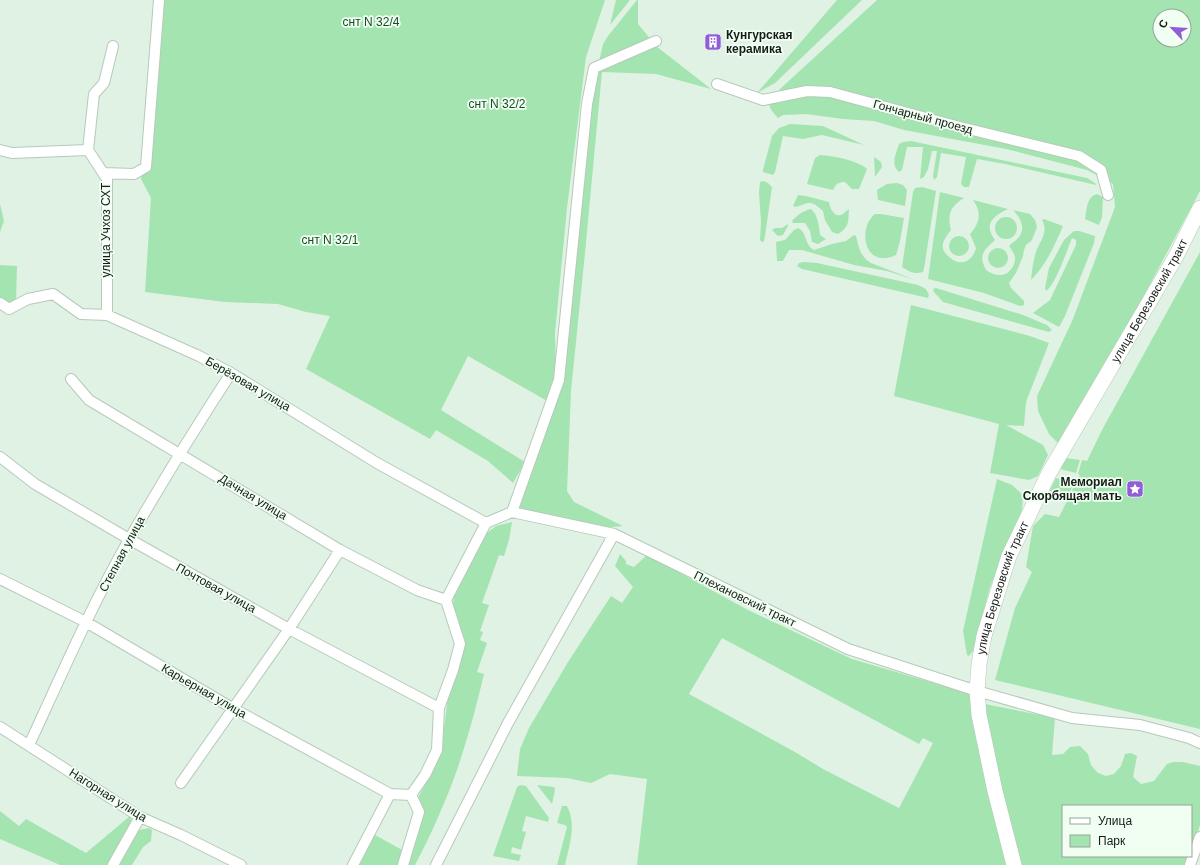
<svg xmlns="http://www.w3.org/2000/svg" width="1200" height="865" font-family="Arial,sans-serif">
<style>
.green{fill:#a4e4b1;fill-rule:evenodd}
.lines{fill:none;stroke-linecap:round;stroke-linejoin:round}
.street-casing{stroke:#b7c9ba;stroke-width:12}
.primary-casing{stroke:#b7c9ba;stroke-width:16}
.street{stroke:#fff;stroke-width:10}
.primary{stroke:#fff;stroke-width:15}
.labels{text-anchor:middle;stroke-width:3.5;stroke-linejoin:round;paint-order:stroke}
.park-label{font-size:12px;fill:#174c27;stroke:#f0fff2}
.poi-label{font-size:12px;font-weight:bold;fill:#151c16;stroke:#f0fff2;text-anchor:start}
.street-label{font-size:12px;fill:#151c16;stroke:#f0fff2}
</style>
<rect width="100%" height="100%" fill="#e0f2e3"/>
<path class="green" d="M155,0H605L586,57L567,208L555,333L556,373L549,402L468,356L441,410L525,462L513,483L488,461L436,430L430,439L306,369L330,316L306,312L278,304L225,302L145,292L151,198L141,179L143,164Z
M616,0H630L610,25Z
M637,0H638V24L652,41L599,62L603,44L608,36Z
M837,0H862L775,83L757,93Z
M877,0H1200V191L1140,303L1063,438L1058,443L1049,434L1038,411L1037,396L1073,319L1115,207L1113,184L1087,170L1006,149L904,130L874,121L843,119L806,114L783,115L778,118L772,111L769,105L780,89ZM1160,16H1184V40H1160Z
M656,46L711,89L656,74L602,72L585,253L571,391L567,491L574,502L623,526L603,528L517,509L564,378L591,102L597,70Z
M790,124L823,126L864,145L822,135L803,139L783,136L775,172L773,175L763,172V170L772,136L779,128Z
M911,141L1087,178L1095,183L1096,185L1005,164L977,159L969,187H964L961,184L966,157L941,153L937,177L934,180L933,176L937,151H932L928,169L924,177L920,179L923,147H907L902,170L899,172C890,164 896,154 899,144L903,142Z
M820,155C834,156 857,160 867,169L859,189H852L845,182C838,182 836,184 833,190L807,184L815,158Z
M874,157L881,162L882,167L875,177Z
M763,181L768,183L772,187L765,236L764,241L762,242L760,240L761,222L759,192L760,182Z
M897,183L903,185L907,190L905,206L878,200L877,190L887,184Z
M922,187L936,191L924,269L923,272C914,275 909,271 902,267L913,192L915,188Z
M940,192L964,198C950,207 947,214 951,230C944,239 938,247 948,256C959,267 972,263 976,248L970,234C980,223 982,212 973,200L1008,209C993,216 983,224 995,240C984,250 978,255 986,270C990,273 995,275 1001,275C1009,275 1016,265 1015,257C1014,253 1011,249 1009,246C1012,243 1017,240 1019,237C1026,228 1020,217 1013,210L1030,214L1035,220L1037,227L1032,240L1026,245L1024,250L1023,256L1016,273L1009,283L1011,288L1024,301V305L1020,306L984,293L928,279Z
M1097,194L1103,197L1102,217L1099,225L1085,219C1087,210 1086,197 1097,194Z
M798,195L806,196L829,202C830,209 835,219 843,214C845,212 847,210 849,209C848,221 850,227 838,234L832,232L825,220L823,211C811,200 810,202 796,207L793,206Z
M0,204L4,221L0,232Z
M811,209C818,215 819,226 820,235L826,239L818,244L812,242L810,231L805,223H793L792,221C797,215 803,211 811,209Z
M875,214H881L904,218L900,241L896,255C864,270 857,228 875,214Z
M995 228a11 11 0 1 1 22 0a11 11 0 1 1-22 0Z
M1044,219L1063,226C1055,245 1046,265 1031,280C1032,271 1033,261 1036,252C1040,240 1049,233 1042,220Z
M788,224V226L783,235L778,236L772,230L775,228H782Z
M798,228C808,233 803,243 814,250L832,244L846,241L854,235L856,236C859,248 860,256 871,263L915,280L887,271L854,265L802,250H789L783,261H777L776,242L785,240L794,230Z
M1074,231H1079L1095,236L1094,243L1065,316L1059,327L1033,313L1050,300L1076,245V240L1072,238C1067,250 1056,284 1046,291L1045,288L1049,268L1064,240Z
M949 246a10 10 0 1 1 20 0a10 10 0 1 1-20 0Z
M988 258a10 10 0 1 1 20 0a10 10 0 1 1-20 0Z
M1200,252V729L995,680L1015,608L1032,572L1026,567L1033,526L1045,514L1059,517L1069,497L1049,492L1056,478L1073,482L1070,494L1080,475L1078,474L1082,460L1087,461L1102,430Z
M804,262L817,263L918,285L926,289L929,295L928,298L802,269L797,266L799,263Z
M0,265L17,266L16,302L9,306L0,300Z
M936,288L1023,315L1047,325L1052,330L1049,332L943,302L934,292L933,289Z
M911,305L1030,336L1049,343L1026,402L1024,426L1006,425L1043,445L1048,455L1038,476L1029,480L990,473L999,424L894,396Z
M1066,458L1080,460L1076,473L1060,469Z
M997,479L1012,485L1023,495L1022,510L990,587L973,651L969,656L967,655L963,631Z
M512,522L509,540L504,556L499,555L482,603L489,605L480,631L483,632L480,640L487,643L477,672L484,674C474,716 462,761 445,801C436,823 426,844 415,865H407L423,812L418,798L435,765L442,745L448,696L464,650V637L453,609L454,590L482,537L496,526Z
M620,554L626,561V564L634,567L647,555L748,610L852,659L971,694L1007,865H637L647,779L610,774L591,783L567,778L517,776L520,749L529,728L568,662L611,596L622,603L633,587L615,566ZM722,638L919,744L923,738L933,743L899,808L823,769L795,752L689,694Z
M985,704L1055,718L1052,755L1063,754L1070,747L1080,746L1088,754L1091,765L1098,773L1106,776L1114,774L1121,766L1125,754L1131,753L1137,756L1133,777L1141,784L1154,781L1167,764L1173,762H1183L1200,766V825L1191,854V806H1063V856H1191L1188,865H1017L998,791Z
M520,785L526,786L549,818L548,822L526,816L522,831L526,832L521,850L512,847L511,853L521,855L519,861L493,856L517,787Z
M537,785L554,787L555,790L552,804Z
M562,806H567C577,824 569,847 565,865H557L567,827L565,825L557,823Z
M0,811L19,826L26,819L86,853L130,816L132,824L108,865H60L0,839Z
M149,828L152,830L151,841L143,847L132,865H119L139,830Z
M375,835L404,851L399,865H359Z"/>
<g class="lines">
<defs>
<path id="street" d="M717,84L763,100L807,91L830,92L956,126L1079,156L1101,170L1108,195
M0,150L12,153L88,150
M104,173L134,174L146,167L159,0
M0,303L9,309L28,299L53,294L81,314L107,315L199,356L231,373L377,463L486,523
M107,315V179L88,150L94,94L104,83L113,46
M71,379L89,400L340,550L417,590L446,600
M0,457L35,484L129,539L289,629L439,708
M512,512L614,534L848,649L977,691L1072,718L1140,725L1189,738L1200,743
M0,579L86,622L234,709L390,794L411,795
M0,727L140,817L181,835L241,865
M29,745C61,676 92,604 130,538C162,482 196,427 231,373
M181,783L289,629L340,550
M113,865L140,817
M353,865L390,794
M403,865L419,812L411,795L425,775L437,750L439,708L453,670L460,644L446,600L486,523L512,512L559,380L587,104L594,68L656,41
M436,865L508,723L614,534
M1190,865L1200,837"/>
<g id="primary">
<path id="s1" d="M1014,865L995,791L979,715L977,691L979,664L984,636L1009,556L1049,473L1175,258L1200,208"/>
</g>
</defs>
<use href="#street" class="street-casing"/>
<use href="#primary" class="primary-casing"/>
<use href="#street" class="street"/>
<use href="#primary" class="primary"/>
</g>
<defs>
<symbol id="building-square" viewBox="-11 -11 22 22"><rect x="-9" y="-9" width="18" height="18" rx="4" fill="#915ed7" stroke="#f0fff2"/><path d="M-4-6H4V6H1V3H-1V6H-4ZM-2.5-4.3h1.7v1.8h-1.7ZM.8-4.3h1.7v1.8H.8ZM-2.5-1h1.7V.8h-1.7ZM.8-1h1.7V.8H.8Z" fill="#fff"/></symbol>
<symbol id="sight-square" viewBox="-11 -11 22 22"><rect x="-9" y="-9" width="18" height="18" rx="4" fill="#915ed7" stroke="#f0fff2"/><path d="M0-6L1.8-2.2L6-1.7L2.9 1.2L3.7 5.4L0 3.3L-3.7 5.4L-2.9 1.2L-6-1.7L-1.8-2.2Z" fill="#fff"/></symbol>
</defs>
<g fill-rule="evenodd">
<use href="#building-square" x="703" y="32" width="20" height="20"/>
<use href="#sight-square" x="1125" y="479" width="20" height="20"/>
</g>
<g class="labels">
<g class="park-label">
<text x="371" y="26">снт N 32/4</text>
<text x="497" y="108">снт N 32/2</text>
<text x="330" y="244">снт N 32/1</text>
</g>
<g class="poi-label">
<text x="726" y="39">Кунгурская<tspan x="726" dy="14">керамика</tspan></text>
<text x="1122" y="486" text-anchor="end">Мемориал<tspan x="1122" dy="14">Скорбящая мать</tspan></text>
</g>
<g class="street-label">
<text transform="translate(923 117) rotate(15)" y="4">Гончарный проезд</text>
<text transform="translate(106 230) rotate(-90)" y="4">улица Учхоз СХТ</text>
<text dy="4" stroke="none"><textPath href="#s1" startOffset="609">улица Березовский тракт</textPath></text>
<text transform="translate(248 384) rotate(30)" y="4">Берёзовая улица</text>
<text transform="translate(253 497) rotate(31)" y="4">Дачная улица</text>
<text transform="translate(122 554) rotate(-62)" y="4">Степная улица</text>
<text transform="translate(216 588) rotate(29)" y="4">Почтовая улица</text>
<text dy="4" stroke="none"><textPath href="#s1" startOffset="285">улица Березовский тракт</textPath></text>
<text transform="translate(745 599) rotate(26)" y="4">Плехановский тракт</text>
<text transform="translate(204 691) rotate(30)" y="4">Карьерная улица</text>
<text transform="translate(108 795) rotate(32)" y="4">Нагорная улица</text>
</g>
</g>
<rect x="1062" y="805" width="130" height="52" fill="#f0fff2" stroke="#98a49a"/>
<rect x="1070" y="818" width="20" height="6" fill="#ffffff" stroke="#98a49a"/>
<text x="1098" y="825" font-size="12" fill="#151c16">Улица</text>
<rect x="1070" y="835" width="20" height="12" fill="#a4e4b1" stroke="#98a49a"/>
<text x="1098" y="845" font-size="12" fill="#151c16">Парк</text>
<g transform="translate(1172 28) rotate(295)"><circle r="19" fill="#f0fff2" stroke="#98a49a"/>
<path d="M0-3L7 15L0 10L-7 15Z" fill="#915ed7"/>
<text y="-6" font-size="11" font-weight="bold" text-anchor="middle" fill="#151c16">С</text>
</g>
</svg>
